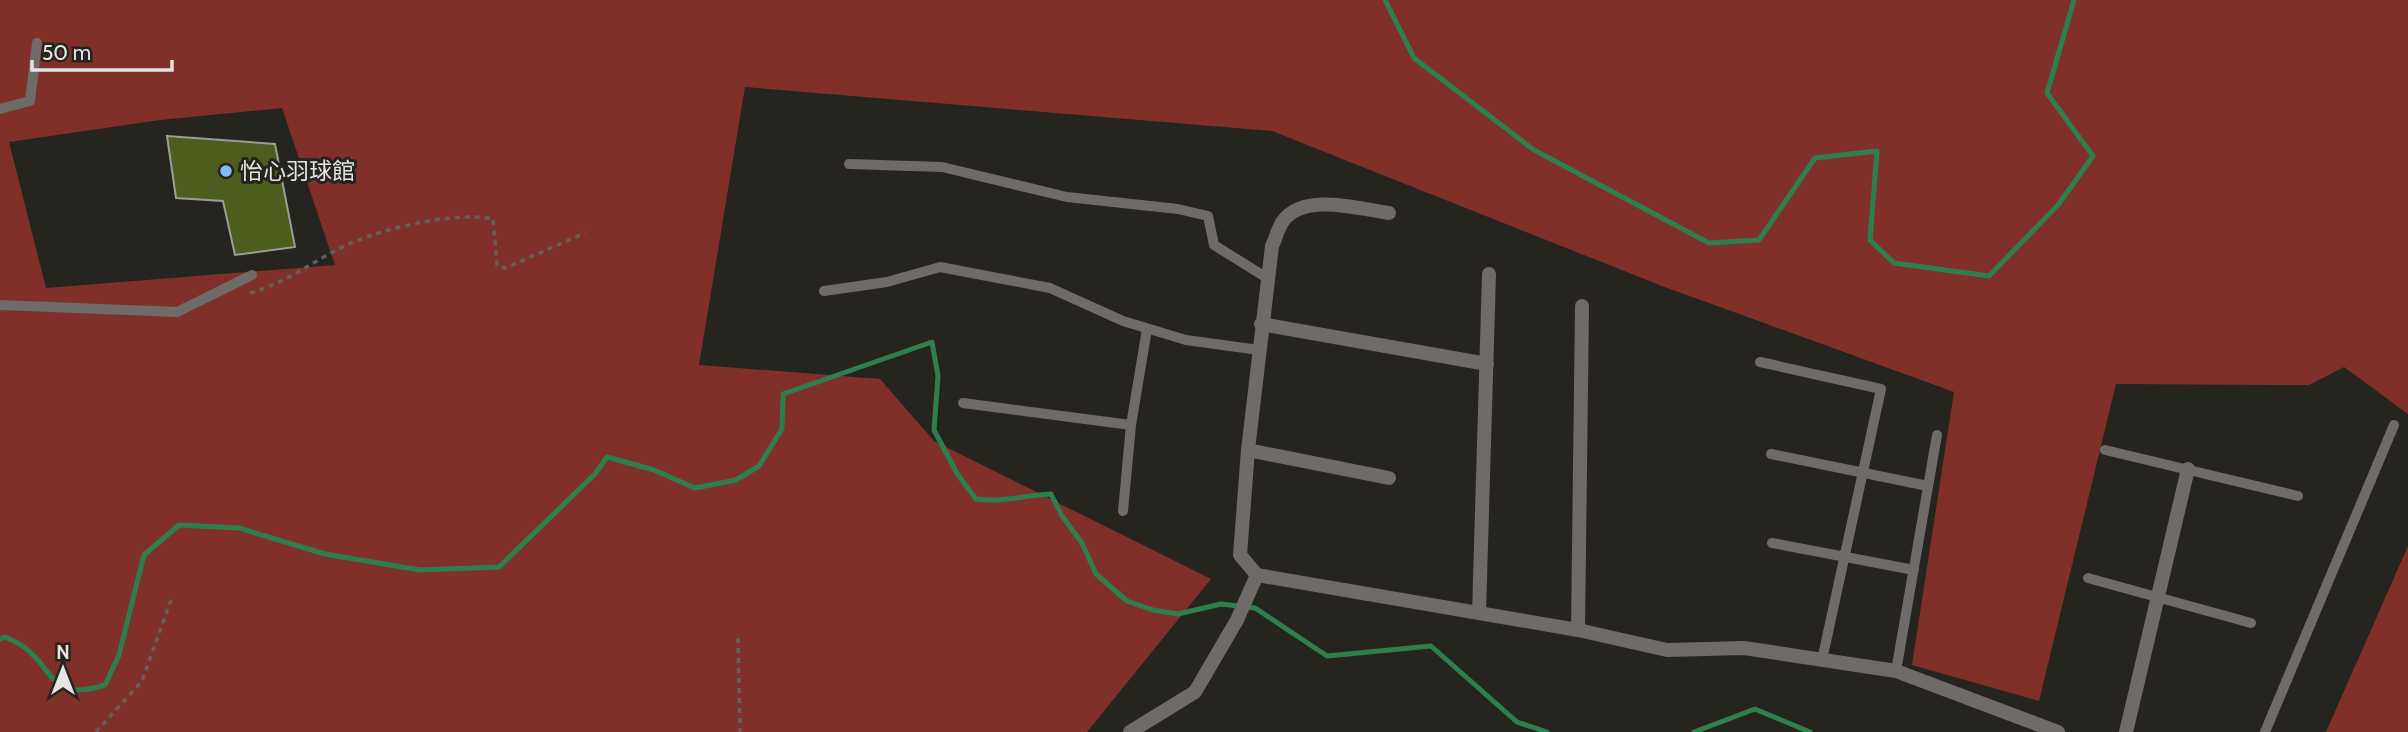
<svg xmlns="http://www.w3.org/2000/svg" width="2408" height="732" font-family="Cabin,'Noto Sans TC',sans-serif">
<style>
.forest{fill:#803028;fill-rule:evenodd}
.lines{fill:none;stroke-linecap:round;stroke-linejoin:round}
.stream{stroke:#2d804e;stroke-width:5}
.building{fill:#4c5d1d;stroke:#9b9e96;stroke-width:2}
.path{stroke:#61605a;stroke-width:3.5;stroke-dasharray:5 5;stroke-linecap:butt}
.lane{stroke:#6e6b68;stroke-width:10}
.street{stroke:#6e6b68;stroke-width:14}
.poi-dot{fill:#7dbef9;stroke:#26241e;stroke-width:2.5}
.labels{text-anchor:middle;stroke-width:6;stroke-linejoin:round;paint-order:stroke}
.poi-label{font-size:23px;fill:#e5e4df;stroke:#26241e;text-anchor:start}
</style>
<rect width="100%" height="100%" fill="#26241e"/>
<path class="forest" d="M0,0H2408V414L2344,367L2309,385L2116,384L2039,701L1912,665L1954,392L1662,286L1272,131L745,87L699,365L880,379L934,441L1211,579L1087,732H0ZM282,108L335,265L46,288L9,142L160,120Z
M2408,546V732H2326Z"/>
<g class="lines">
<path class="stream" d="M1385,0L1414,58L1534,150L1709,243L1759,240L1815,158L1877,151L1870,240L1894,263L1989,276L2058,205L2093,156L2047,93L2074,0
M0,639L5,637C11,640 19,643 24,647C57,672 49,702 105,685L119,655L144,555L179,525L239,528L325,554L420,570L499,567L595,474L607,457L654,470L695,488L736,480L759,466L782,429L783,394L932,342L938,376L934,430L958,475L976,499C1002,503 1025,495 1051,494L1062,516L1082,543L1096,574L1127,601L1153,610L1178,614L1221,604L1255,608L1327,656L1431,646L1517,722L1547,732
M1694,732L1755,709L1810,732"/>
</g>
<path class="building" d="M167,136L275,144L295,247L235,255L223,201L176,198Z"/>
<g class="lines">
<path class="path" d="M250,293C287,283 317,258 351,243C385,228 457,211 493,219L497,265L505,268L585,233
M738,638L740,732
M96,732L142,681L171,600"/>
<path class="lane" d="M0,109L30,101L37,43
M849,164L942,167L1067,197L1178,209L1208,216L1214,245L1267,278
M824,291L887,282L940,267L1050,288L1123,321L1186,340L1259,350
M0,305L177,312L252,275
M1760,362L1881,389L1822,660
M963,403L1131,425
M2105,450L2298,496
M1771,454L1928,486
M1123,511L1131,425L1147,329
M1772,543L1914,570
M2088,578L2251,623
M1896,671L1937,435
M2265,732L2394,425"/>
<path class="street" d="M1261,324L1487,364
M1248,450L1389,478
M1257,575L1240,555L1248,450L1272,246C1276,238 1278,228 1283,221C1304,192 1360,209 1389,213
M1479,613L1489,274
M1578,630L1582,306
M1130,732L1195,692L1237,620L1257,575L1578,630L1667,650L1744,648L1896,671L2058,732
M2126,732L2188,469"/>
</g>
<circle class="poi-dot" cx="226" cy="171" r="7"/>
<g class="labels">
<g class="poi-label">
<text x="240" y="179">怡心羽球館</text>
</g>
</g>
<g transform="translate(63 669)" stroke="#26241e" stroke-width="5" paint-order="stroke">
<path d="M0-5L12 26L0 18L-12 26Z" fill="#e5e4df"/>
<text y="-10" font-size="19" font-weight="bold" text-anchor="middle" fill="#e5e4df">N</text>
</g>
<path d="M32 60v10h140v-10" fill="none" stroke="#e5e4df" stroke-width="3.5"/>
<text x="42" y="60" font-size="21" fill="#e5e4df" stroke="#26241e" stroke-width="5" paint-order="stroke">50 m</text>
</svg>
